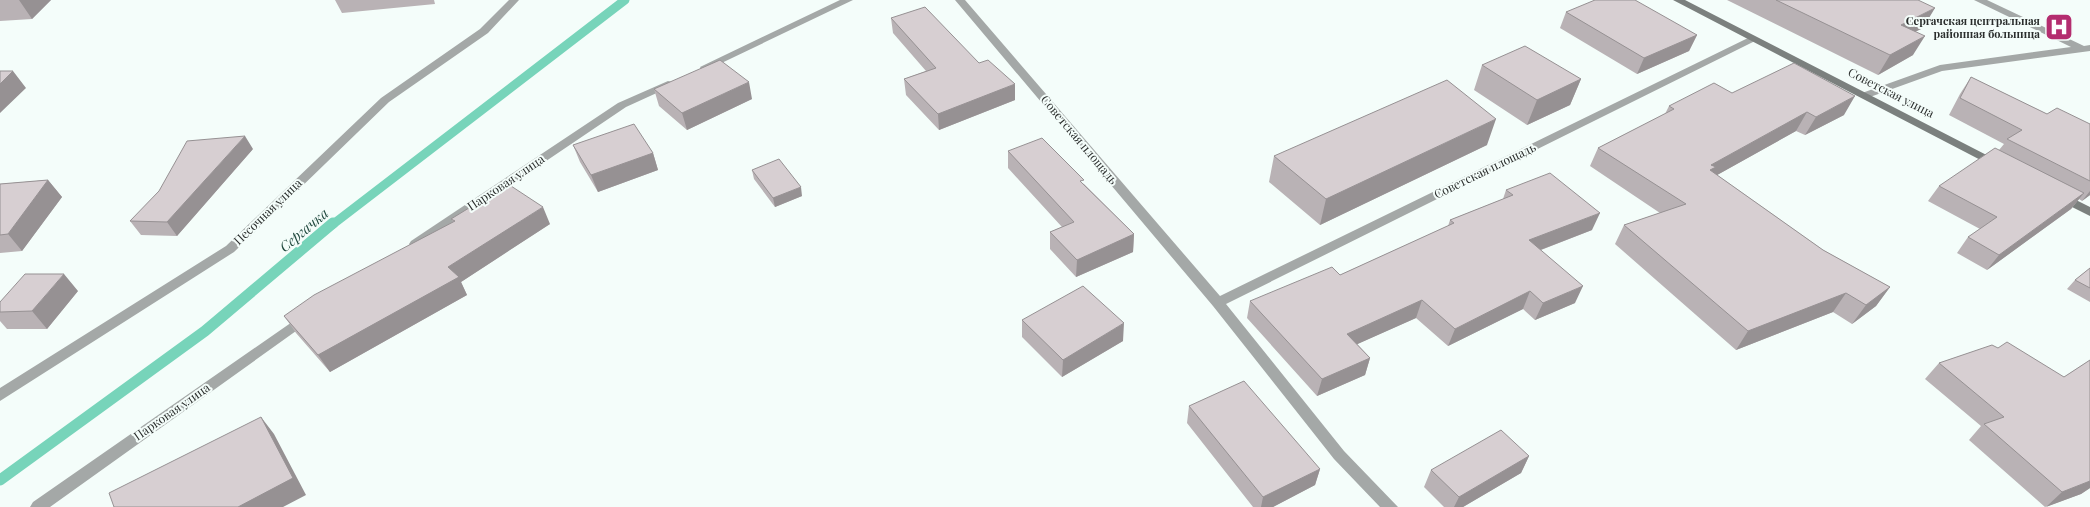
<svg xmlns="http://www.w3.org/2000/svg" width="2090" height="507" font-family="'Playfair Display',serif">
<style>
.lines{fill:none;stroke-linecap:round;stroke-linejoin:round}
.stream-far1{stroke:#77d4ba;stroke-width:9}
.stream{stroke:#77d4ba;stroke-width:11}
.service{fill:#a4a8a7;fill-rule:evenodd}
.minor{fill:#a4a8a7;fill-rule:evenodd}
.secondary{fill:#7b807e;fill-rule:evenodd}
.wall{fill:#b9b2b5}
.shaded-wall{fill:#969193}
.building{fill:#d7cfd2;stroke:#969193}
.labels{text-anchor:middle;stroke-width:4;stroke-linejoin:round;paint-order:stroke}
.far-poi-label{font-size:11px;font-weight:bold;fill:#2a2d2c;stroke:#f4fdfa;text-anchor:end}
.street-label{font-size:12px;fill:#2a2d2c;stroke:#f4fdfa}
.water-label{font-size:14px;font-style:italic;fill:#20493e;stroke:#f4fdfa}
</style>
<rect width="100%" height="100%" fill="#f4fdfa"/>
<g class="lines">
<path class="stream-far1" d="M332,225L625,0"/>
<path class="stream" d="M0,480L205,331L333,223"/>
<path class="service" d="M1974,0H1987L2084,46L2090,45V51L1942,71L1870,97H1862L1861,95L1862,93L1940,65L2071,47Z"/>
<path class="minor" d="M509,0H519L488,33L389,102L234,252L0,401V388L226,246L381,98L480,29Z
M840,0H853L709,69H701L700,67Z
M955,0H965L1220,296L1748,38H1756L1757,40L1226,304L1344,451L1398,507H1380L1334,459L1213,306Z
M668,81L672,82V86L626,107L419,247H411L409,244L411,241L618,103Z
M305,313L310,315L312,318L310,321L50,507H30L33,502Z"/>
<path class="secondary" d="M1673,0H1685L2004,164L2002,167H1994Z
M2060,192L2090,207V216L2056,199L2054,196L2056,193Z"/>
</g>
<path class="wall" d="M0,0H51L32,19L0,21Z
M335,0H434L435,4L342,13Z
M1727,0H1918L1923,28L1915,32L1913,55L1878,75Z
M1566,12L1697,35L1689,51L1637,74L1560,28Z
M891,18L979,63L1015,100L939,130L906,95L904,79L926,71L893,33Z
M1482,65L1581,79L1570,105L1527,125L1474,90Z
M1971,77L2047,114L2090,124V195L2082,201L2079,199L2071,209L1987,270L1957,253L1968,237L1980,229L1928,201L1939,186L1999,150L2004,144L1949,115L1960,94Z
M654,89L752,99L687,130L659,106Z
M1732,93L1844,115L1805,135L1796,131L1717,175L1823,250L1890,287L1876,306L1852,324L1833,312L1736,350L1615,244L1624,225L1660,213L1590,166L1598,148L1665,114L1669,106Z
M573,145L653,153L658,170L598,192L580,162Z
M1487,145L1320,225L1269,182L1274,156Z
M253,149L177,236L141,235L130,221Z
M1008,151L1084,184L1134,234L1133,252L1076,277L1050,249V232L1062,227L1008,168Z
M752,170L802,196L775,207L754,179Z
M48,180L62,197L22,251L0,253V184Z
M1506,190L1592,230L1541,250L1575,303L1535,320L1523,309L1448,346L1416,318L1357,344L1370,358L1365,375L1317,396L1247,318L1250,301L1340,275L1448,226L1450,220L1503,199Z
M451,219L550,224L461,282L467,295L330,372L296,333L284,316L453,222Z
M2090,268V302L2067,289L2075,280Z
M78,291L47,329H7L0,321V312Z
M1022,320L1123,341L1062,377L1022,337Z
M1998,348L2064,377L2090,360V488L2081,494L2045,507L1969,440L1981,426L1925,379L1939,363Z
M1189,406L1320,469L1315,485L1273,507H1253L1187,423Z
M1529,456L1521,473L1463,507H1444L1424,487L1431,470Z"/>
<path class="shaded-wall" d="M19,0H51L32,19Z
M1935,8L1923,28L1889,44L1901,25Z
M1697,35L1689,51L1637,74L1644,58Z
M1925,36L1913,55L1878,75L1890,55Z
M13,71L26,88L0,113V84Z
M1581,79L1570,105L1527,125L1537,100Z
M749,82L752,99L687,130L682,113Z
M1015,84V100L939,130L938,114Z
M1855,96L1844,115L1805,135L1816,117Z
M1807,112L1796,131L1710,179L1711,165Z
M1496,119L1487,145L1320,225L1326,199Z
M245,136L253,149L177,236L167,222Z
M653,153L658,170L598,192L591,175Z
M48,180L62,197L22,251L8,234Z
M801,187L802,196L775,207L773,198Z
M2090,191V195L2082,201Z
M2084,193L2071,209L1987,270L1999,255Z
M543,207L550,224L461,282L467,295L330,372L318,355L448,267Z
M1600,213L1592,230L1522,257L1529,240Z
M1134,234L1133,252L1076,277L1077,260Z
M64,274L78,291L47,329L32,311Z
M1583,286L1575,303L1535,320L1543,303Z
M1890,287L1876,306L1852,324L1866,305Z
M1530,291L1523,309L1448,346L1455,329Z
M1846,293L1833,312L1736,350L1748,331Z
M1422,300L1416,318L1342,351L1347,334Z
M1124,323L1123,341L1062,377L1063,360Z
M1370,358L1365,375L1317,396L1322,379Z
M261,417L274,434L306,495L283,507H238Z
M1529,456L1521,473L1463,507H1454L1459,497Z
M1320,469L1315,485L1273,507H1261L1263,497Z
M2090,481V488L2081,494L2046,507L2062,492Z"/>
<path class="building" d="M1595,0H1635L1697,35L1644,58L1566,12Z
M1776,0H1918L1935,8L1901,25L1925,36L1890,55Z
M925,7L979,63L988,60L1015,84L938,114L904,79L936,68L891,18Z
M1525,46L1581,79L1537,100L1482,65Z
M720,60L749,82L682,113L654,89Z
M1794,63L1855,96L1816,117L1807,112L1711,165L1716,167L1710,170L1823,250L1890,287L1866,305L1846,293L1748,331L1624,225L1686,204L1598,148L1674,109L1669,106L1714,83L1732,93Z
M0,71H13L0,84Z
M1971,77L2047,114L2057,108L2090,124V181L2007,139L2022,130L1960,98Z
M1447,80L1496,119L1326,199L1274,156Z
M634,124L653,153L591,175L573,145Z
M245,136L167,222L130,221L159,191L187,141Z
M1042,138L1084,180L1080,181L1134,234L1077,260L1050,232L1074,222L1008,151Z
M1995,148L2084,193L1999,255L1968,237L1997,217L1939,186Z
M779,159L801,187L773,198L752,170Z
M1550,173L1600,213L1529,240L1583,286L1543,303L1530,291L1455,329L1422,300L1347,334L1370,358L1322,379L1250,301L1332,267L1340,275L1454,223L1450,220L1513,195L1506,190Z
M48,180L8,234L0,235V184Z
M508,184L543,207L448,267L459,277L318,355L284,316L314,295L455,221L451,219Z
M2090,268V288L2075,280Z
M25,274H64L32,311L0,312V302Z
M1083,286L1124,323L1063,360L1022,320Z
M2007,342L2064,377L2090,360V481L2062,492L1984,424L2004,417L1939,363L1992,345L1998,348Z
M1244,381L1320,469L1263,497L1189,406Z
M261,417L293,478L238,507H114L109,493Z
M1501,430L1529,456L1459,497L1431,470Z"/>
<defs>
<symbol id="hospital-square" viewBox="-11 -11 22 22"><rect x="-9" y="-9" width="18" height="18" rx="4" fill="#b42d6f" stroke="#f4fdfa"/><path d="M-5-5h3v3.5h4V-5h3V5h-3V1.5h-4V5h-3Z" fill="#fff"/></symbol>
</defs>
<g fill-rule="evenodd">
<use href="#hospital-square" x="2043" y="11" width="32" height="32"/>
</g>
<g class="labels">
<g class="far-poi-label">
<text x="2040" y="25">Сергачская центральная<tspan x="2040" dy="13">районная больница</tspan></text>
</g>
<g class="street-label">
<text transform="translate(1891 93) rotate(27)" y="4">Советская улица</text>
<text transform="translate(1079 140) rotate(50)" y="4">Советская площадь</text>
<text transform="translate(1485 171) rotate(-26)" y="4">Советская площадь</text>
<text transform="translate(506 183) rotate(-34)" y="4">Парковая улица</text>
<text transform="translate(268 212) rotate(-44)" y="4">Песочная улица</text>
<text transform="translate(172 412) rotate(-35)" y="4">Парковая улица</text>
</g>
<g class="water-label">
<text transform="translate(304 230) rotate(-40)" y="5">Сергачка</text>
</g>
</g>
</svg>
